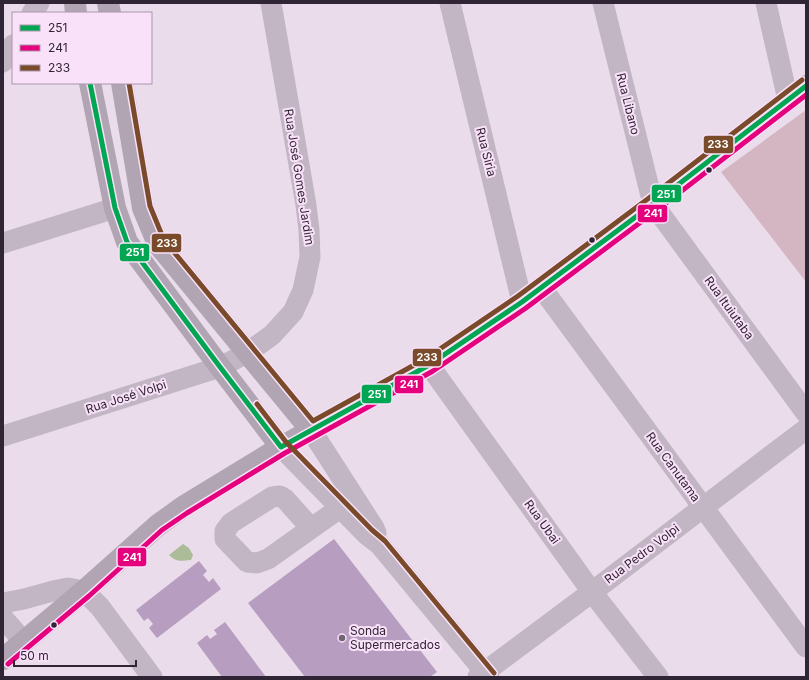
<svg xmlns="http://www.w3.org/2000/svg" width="809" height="680" font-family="Inter,sans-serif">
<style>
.green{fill:#d4b6c2}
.water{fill:#adbc98}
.building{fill:#b79dc0}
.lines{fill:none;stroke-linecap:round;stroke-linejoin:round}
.minor{stroke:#c3b6c4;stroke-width:21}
.major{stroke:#b1a5b3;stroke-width:22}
.bus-1-casing{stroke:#f9e2f9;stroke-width:8}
.bus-2-casing{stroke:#f9e2f9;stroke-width:8}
.bus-3-casing{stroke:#f9e2f9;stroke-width:8}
.bus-1{stroke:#00a651;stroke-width:5}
.bus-2{stroke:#e5007d;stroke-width:5}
.bus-3{stroke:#7a4b2a;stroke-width:5}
.bus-dot{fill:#302534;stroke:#f9e2f9;stroke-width:1.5}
.poi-dot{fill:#716574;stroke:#f9e2f9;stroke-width:1.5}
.labels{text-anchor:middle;stroke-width:4;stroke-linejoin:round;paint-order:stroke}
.street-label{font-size:12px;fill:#302534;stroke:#f9e2f9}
.poi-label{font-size:12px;fill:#302534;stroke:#f9e2f9;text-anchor:start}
.line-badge{stroke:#f9e2f9;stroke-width:1.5}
.badge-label{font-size:11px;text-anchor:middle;font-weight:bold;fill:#fff}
</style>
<rect width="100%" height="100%" fill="#ebdceb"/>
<path class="green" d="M806,110V282L721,172Z"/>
<path class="water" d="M183,544L189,548L193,555L191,560C180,561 176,562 169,555Z"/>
<path class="building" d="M334,539L437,672L430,677H305L248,603Z
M199,561L207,571L203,575L209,582L213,578L221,589L157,638L149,628L153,624L148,618L144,621L136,610Z
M225,622L266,677H222L197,643L207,635L210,639L217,634L214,630Z"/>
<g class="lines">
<path class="minor" d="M450,3L522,302
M603,3L653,204L806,413
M766,3L788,100
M32,13L39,3
M3,62L13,45
M3,243L115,208
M541,287L806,647
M429,365L592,592L658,677
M311,430L374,528L376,533
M3,436L220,367L247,353L272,335L293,312L303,290L310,257L309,230L306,205L271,3
M281,447L367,535L380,545L489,677
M311,528L285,499L280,496L272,497L231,523L225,531V539L247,562L257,563L268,559L340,508
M3,603L24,599L53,591L68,588L84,591L100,607L152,677
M3,618L24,642
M478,677L592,592L806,429"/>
<path class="major" d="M75,3L76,13
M108,3L110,13
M90,83L115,208L127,242L220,367L281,447
M122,83L143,208L158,244L311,430
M3,659L84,591L158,525L183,507L281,447L429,365L522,302L653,204L806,86"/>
<defs>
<path id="bus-1" d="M90,83L115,208L127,242L220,367L281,447L429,365L522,302L653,204L806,86"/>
<path id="bus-2" d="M8,664L89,596L162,530L187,513L285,453L433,371L526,308L657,210L806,95"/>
<path id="bus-3" d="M129,83L150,206L164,240L313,421L425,359L518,296L649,198L802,80
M257,404L286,442L372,530L385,541L494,673"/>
</defs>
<use href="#bus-1" class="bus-1-casing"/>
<use href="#bus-2" class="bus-2-casing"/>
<use href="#bus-3" class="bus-3-casing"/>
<use href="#bus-1" class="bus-1"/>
<use href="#bus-2" class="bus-2"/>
<use href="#bus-3" class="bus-3"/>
</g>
<g class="bus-dot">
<circle cx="709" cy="170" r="3.5"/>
<circle cx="592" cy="240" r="3.5"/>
<circle cx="54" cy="625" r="3.5"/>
</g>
<circle class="poi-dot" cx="342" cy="638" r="4"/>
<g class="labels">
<g class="street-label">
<text transform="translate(628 104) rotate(76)" y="4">Rua Libano</text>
<text transform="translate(486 152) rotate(76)" y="4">Rua Siria</text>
<text transform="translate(299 177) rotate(81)" y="4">Rua José Gomes Jardim</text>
<text transform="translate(729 308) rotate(54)" y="4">Rua Ituiutaba</text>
<text transform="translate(126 397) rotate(-18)" y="4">Rua José Volpi</text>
<text transform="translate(673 467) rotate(54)" y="4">Rua Canutama</text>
<text transform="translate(542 522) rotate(54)" y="4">Rua Ubai</text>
<text transform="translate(642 554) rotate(-37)" y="4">Rua Pedro Volpi</text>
</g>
<g class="poi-label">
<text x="350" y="635">Sonda<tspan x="350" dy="14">Supermercados</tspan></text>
</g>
</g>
<g class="line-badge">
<rect x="703" y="135" width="31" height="19" rx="4" fill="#7a4b2a"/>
<rect x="651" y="184" width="31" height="19" rx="4" fill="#00a651"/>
<rect x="637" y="204" width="31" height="19" rx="4" fill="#e5007d"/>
<rect x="151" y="233" width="31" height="20" rx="4" fill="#7a4b2a"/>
<rect x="119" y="243" width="31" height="19" rx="4" fill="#00a651"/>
<rect x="412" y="348" width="30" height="19" rx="4" fill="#7a4b2a"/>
<rect x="394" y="375" width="30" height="19" rx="4" fill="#e5007d"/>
<rect x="361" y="384" width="31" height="20" rx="4" fill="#00a651"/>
<rect x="117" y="547" width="30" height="20" rx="4" fill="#e5007d"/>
</g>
<g class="badge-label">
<text x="718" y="148">233</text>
<text x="666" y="198">251</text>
<text x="653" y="217">241</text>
<text x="167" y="247">233</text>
<text x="135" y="256">251</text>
<text x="427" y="361">233</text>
<text x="409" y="388">241</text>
<text x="377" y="398">251</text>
<text x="132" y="561">241</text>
</g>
<rect width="809" height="680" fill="none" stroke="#302534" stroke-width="8"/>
<rect x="12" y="12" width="140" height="72" fill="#f9e2f9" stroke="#a996aa"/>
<rect x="20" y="25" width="20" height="6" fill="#00a651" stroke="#a996aa"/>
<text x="48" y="32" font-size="12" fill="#302534">251</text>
<rect x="20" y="45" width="20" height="6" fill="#e5007d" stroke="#a996aa"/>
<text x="48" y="52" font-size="12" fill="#302534">241</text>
<rect x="20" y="65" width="20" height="6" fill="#7a4b2a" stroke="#a996aa"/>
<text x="48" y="72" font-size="12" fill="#302534">233</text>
<path d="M14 660v6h122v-6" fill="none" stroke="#302534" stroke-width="2"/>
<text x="20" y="660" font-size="12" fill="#302534" stroke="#f9e2f9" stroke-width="3" paint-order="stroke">50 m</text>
</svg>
